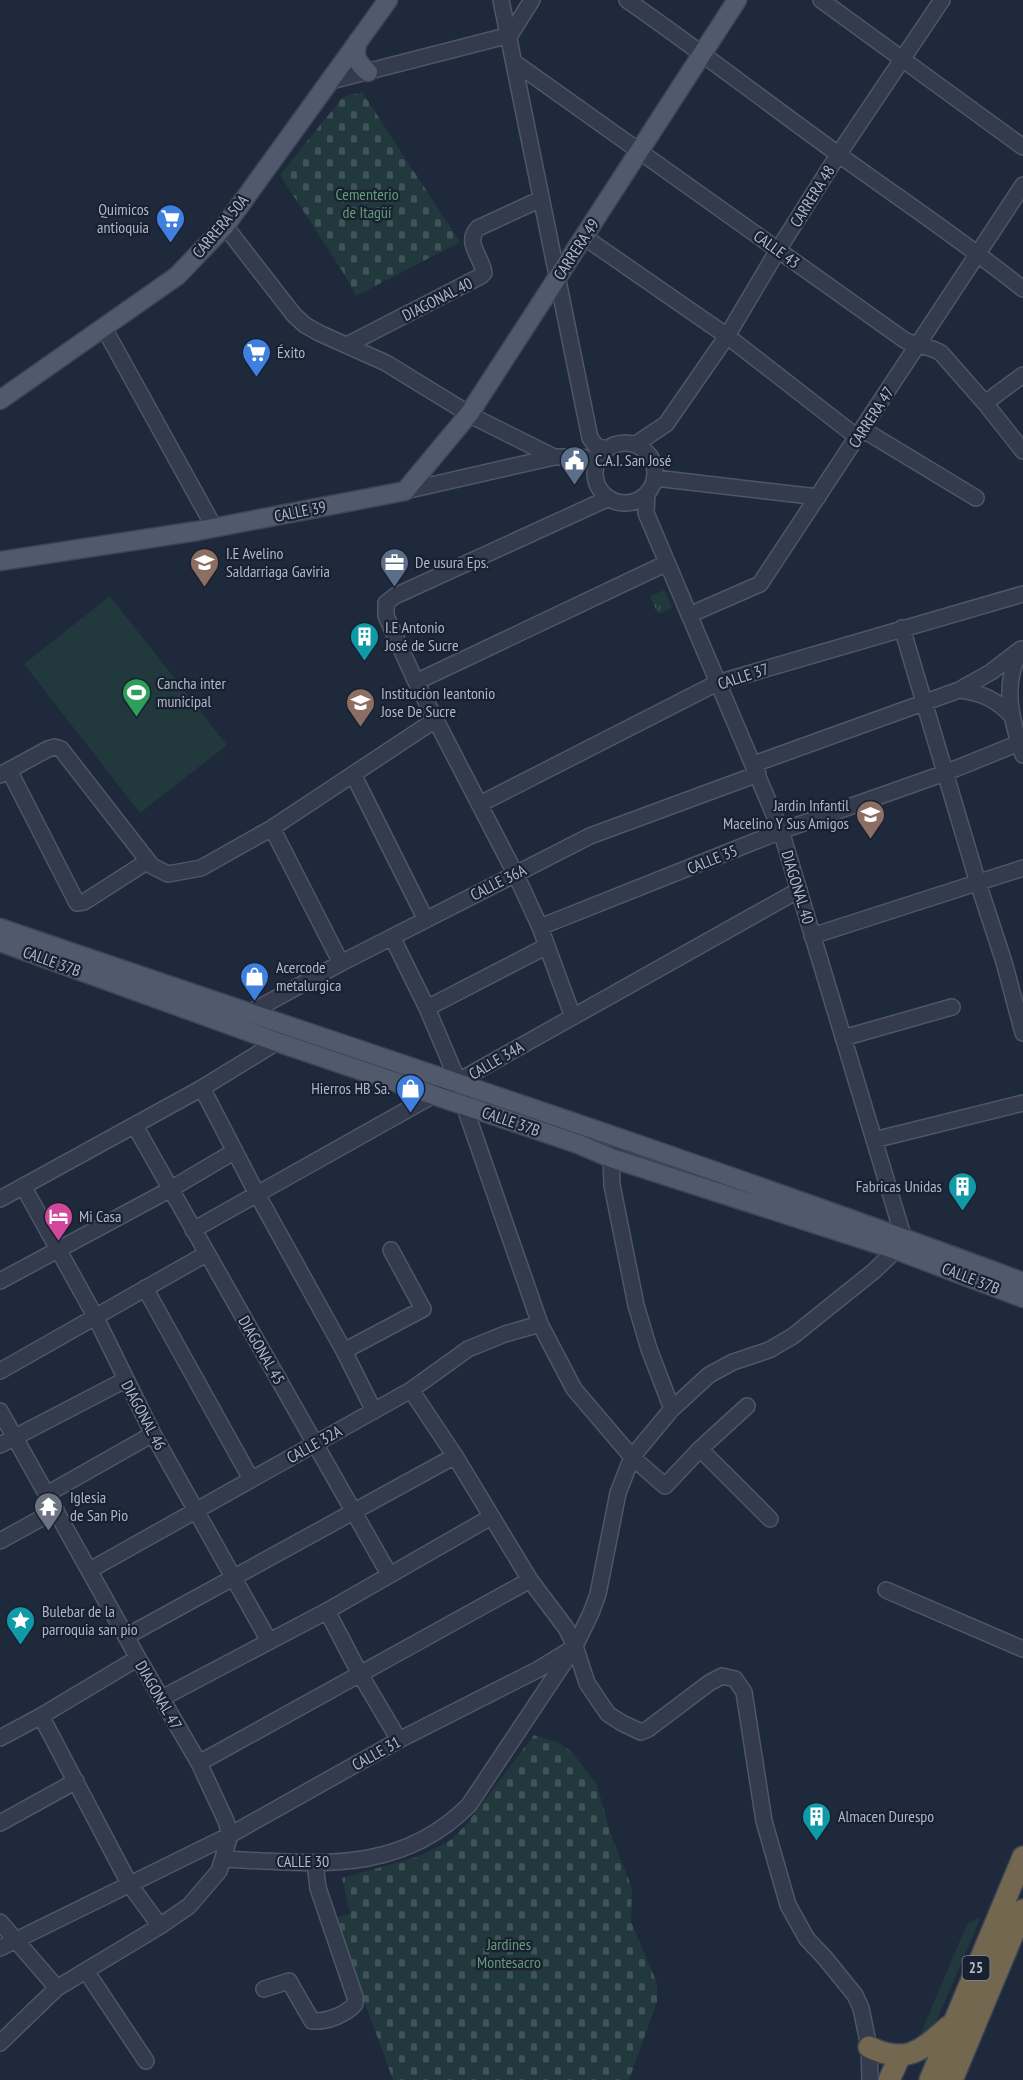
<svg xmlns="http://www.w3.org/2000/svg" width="1023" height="2080" font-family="'PT Sans Narrow',sans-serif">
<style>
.grass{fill:#21383d}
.cemetery{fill:url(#cemetery-stones)}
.park{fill:url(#park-tufts)}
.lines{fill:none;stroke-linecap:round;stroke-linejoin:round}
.minor-casing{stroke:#4e5667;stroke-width:18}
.major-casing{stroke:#3d4556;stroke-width:21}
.highway-casing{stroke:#3b4354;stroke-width:24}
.minor{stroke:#333b4c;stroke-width:15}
.major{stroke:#515a6d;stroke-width:18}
.highway{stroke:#73684f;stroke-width:21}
.labels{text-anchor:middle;stroke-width:4.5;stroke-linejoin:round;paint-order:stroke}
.shield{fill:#192131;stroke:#81899b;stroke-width:1.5}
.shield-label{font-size:15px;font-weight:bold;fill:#aeb6c9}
.park-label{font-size:16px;fill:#639c75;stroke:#192131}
.street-label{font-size:16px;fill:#aeb6c9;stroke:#192131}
.poi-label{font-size:16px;fill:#aeb6c9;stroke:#192131;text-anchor:start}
</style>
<defs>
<pattern id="cemetery-stones" width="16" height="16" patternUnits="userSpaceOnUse" patternTransform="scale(1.5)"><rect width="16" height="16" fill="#21383d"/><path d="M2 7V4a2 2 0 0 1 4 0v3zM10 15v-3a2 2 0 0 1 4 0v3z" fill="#3f5358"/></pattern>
<pattern id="park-tufts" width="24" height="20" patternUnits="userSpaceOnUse" patternTransform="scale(1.5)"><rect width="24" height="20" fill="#21383d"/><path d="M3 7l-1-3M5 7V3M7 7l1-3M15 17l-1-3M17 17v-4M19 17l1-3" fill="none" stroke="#3f5358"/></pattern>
</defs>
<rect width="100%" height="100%" fill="#1f293c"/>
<path class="grass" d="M110,596L227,745L140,813L24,664Z
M981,1917L934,2027L920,2035L967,1924Z"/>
<path class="cemetery" d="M362,92L460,242L356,296L344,274L280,175L343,97Z
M534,1735L559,1743L572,1752L597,1785L610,1832L632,1888L631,1922L657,1983V2002L629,2080H393L334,1919L350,1913L342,1878L417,1857L448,1842L465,1826Z"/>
<path class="park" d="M665,590L672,608L658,614L650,596Z"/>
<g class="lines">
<defs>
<path id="minor" d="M501,0L590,438L596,446L607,449
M627,0C699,50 767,103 838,154C900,199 963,241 1023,289
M821,0L1023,147
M514,62L903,339C915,347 929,345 941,353L985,403L1023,451
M327,82L510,35L532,0
M225,226L294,315L305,325L319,333L386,363L474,417L554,457
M584,237L727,336L857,437
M104,328L214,527
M347,345L481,276L484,273C482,257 464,242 478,228L541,199
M985,403L1023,375
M862,429L976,498
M595 473a30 30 0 1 1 60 0a30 30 0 1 1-60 0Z
M636,444L666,424L727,336L778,250L838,155L942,0
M655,478L818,497
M405,491L554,457H582L597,462
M689,615L760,584L1023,185
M902,628L978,883L1004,962L1023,1033
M1020,651C1002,686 1011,719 1023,755
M416,682L667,563
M959,690C981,692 997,700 1012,716
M754,764L959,690L991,672L1021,649
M9,770L77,903L84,902L148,861
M353,774L426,920
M0,775L48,749L55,747L61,749L152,866L168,874L201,868L272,828L435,720
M480,804L717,683L1023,594
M272,828L341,963
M540,927L781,831L945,773L1019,743
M812,936L1023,868
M392,937L427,1008L458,1081
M427,1008L547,946
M249,1013L341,963L590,836L758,774
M573,1017L540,927L515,873L416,682L386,616V603L395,596L609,498
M843,1038L952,1007
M202,1088L257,1194L344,1351L374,1411
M464,1105L540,1324L574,1389L632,1457L665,1486L700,1449L747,1406
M135,1126L389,1574
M874,1140L1023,1103
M611,1158L612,1185L636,1305L649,1349L672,1409
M23,1186L95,1316L153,1434L269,1641
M0,1199L202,1088L277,1042
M193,1230L799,890
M0,1281L169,1190L235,1151
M145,1288L251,1479
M344,1351L423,1309L391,1250
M0,1371L206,1254
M411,1390L455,1456L530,1580L566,1628L575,1646L587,1683L599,1701L608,1714L622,1723L641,1732L648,1729L709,1683L722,1676L735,1679L744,1692L764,1821L788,1905L807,1939L825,1958L855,1995L861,2008L869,2047L870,2080
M0,1411L138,1658L199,1763L226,1821L230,1835L219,1871L189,1906L160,1926L57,1988L0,2043
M0,1445L125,1380
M700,1449L770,1519
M47,1494L153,1434
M0,1541L56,1510
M90,1570L411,1390L468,1349L505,1334L540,1324
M886,1590L1023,1649
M327,1611L360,1674L399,1740
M127,1636L455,1456
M162,1698L327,1611L491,1517
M41,1716L130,1885L160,1926
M0,1738L41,1716L138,1658
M199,1763L530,1580
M0,1823L76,1781
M223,1859C314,1863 399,1876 469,1805L575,1646L591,1613L598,1594L618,1493L632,1457L672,1409L709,1375L733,1362L769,1350L793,1336L874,1271L896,1250L904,1239L781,831L646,513L647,494
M0,1922L57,1988
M0,1948L230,1835L399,1740L539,1669L570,1650
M86,1971L146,2061
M264,1989L289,1981L312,2021C327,2022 345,2015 355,2004V1997L318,1888L315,1863"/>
<path id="major" d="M358,41C353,55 357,63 368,72
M0,400L177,276L225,226L388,0
M0,561L197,531L405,491L469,414L737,0
M0,928C341,1045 685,1156 1023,1282
M0,942L277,1042L578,1144L611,1158L896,1250L1023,1298"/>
<path id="highway" d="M869,2047C906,2065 921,2051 949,2026
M889,2080L900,2056
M930,2080L1023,1857
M952,2080L1023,1910"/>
</defs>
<use href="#minor" class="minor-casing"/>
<use href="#major" class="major-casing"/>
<use href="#highway" class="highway-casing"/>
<use href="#minor" class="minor"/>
<use href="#major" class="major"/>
<use href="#highway" class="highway"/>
</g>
<defs>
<symbol id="supermarket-pin" viewBox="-11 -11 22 30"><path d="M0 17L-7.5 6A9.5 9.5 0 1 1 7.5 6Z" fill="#3f7fe0" stroke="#192131"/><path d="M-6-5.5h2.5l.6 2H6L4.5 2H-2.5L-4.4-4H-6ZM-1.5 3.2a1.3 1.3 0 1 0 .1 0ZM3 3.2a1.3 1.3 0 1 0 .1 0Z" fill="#fff"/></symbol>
<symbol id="civic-pin" viewBox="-11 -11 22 30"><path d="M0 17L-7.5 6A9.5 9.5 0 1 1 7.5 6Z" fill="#5c6f8a" stroke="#192131"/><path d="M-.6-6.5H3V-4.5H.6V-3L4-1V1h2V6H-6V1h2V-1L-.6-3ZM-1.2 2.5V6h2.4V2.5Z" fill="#fff"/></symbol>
<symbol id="school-pin" viewBox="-11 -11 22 30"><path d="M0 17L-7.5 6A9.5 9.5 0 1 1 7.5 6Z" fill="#8d6e63" stroke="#192131"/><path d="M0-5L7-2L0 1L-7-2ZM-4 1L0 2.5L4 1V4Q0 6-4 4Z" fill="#fff"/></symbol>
<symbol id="office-pin" viewBox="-11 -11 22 30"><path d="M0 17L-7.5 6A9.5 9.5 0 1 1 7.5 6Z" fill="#5c6f8a" stroke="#192131"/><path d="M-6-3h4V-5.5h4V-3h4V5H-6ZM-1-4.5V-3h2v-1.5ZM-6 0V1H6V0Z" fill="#fff"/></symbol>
<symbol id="building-pin" viewBox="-11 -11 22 30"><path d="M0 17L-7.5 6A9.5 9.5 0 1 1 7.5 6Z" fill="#0f9aa8" stroke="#192131"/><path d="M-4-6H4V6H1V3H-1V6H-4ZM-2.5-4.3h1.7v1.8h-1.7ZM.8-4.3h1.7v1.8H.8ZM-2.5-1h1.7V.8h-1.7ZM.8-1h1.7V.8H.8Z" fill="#fff"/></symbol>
<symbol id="stadium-pin" viewBox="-11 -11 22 30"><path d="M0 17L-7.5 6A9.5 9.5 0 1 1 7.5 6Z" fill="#2e9e5b" stroke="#192131"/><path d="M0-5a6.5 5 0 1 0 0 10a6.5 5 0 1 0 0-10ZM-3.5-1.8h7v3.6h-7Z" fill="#fff"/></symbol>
<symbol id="shop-pin" viewBox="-11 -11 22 30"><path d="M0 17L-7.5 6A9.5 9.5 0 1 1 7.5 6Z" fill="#3f7fe0" stroke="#192131"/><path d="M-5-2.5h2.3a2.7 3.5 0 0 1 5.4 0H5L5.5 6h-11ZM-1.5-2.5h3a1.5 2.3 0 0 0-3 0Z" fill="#fff"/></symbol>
<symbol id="hotel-pin" viewBox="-11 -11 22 30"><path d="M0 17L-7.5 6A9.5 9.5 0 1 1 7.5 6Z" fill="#d1479c" stroke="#192131"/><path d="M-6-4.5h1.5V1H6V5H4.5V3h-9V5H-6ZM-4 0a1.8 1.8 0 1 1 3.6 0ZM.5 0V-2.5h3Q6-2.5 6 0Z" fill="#fff"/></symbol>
<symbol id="temple-pin" viewBox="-11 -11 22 30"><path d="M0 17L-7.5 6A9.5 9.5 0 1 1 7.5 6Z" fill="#6b7280" stroke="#192131"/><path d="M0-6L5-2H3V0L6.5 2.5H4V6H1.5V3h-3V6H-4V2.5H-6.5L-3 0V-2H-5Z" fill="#fff"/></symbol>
<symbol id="sight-pin" viewBox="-11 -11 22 30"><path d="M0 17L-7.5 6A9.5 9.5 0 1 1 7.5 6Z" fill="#0f9aa8" stroke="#192131"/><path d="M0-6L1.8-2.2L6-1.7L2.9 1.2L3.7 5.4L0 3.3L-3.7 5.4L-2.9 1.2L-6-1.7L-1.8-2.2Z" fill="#fff"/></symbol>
</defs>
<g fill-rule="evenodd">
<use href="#supermarket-pin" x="154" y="202" width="33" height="45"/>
<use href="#supermarket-pin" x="240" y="336" width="33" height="45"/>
<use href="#civic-pin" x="558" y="444" width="33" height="45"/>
<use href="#school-pin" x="188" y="546" width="33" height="45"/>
<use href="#office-pin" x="378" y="546" width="33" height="45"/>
<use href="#building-pin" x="348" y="620" width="33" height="45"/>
<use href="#stadium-pin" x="120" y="676" width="33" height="45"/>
<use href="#school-pin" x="344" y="686" width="33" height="45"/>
<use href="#school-pin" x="854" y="798" width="33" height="45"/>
<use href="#shop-pin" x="238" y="960" width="33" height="45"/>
<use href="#shop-pin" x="394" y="1072" width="33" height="45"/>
<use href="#building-pin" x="946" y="1170" width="33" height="45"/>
<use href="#hotel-pin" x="42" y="1200" width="33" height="45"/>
<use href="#temple-pin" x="32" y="1490" width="33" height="45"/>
<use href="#sight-pin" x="4" y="1604" width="33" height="45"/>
<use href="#building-pin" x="800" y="1800" width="33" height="45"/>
</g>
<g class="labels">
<rect class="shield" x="962.5" y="1956" width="27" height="24" rx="4.5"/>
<g class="shield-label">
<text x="976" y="1973">25</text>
</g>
<g class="park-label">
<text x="367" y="200">Cementerio<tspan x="367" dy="18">de Itagüí</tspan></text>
<text x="509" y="1950">Jardines<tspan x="509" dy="18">Montesacro</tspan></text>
</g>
<g class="street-label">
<text transform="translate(812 196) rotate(-58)" y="6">CARRERA 48</text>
<text transform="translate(220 226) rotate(-50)" y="6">CARRERA 50A</text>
<text transform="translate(576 249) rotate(-57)" y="6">CARRERA 49</text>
<text transform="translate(777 249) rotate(36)" y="6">CALLE 43</text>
<text transform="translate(437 299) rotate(-27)" y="6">DIAGONAL 40</text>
<text transform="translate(871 417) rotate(-57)" y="6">CARRERA 47</text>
<text transform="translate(300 511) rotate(-11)" y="6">CALLE 39</text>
<text transform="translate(743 676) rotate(-18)" y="6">CALLE 37</text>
<text transform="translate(712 859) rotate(-22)" y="6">CALLE 35</text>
<text transform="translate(498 882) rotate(-27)" y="6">CALLE 36A</text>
<text transform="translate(798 887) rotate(73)" y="6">DIAGONAL 40</text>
<text transform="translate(52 961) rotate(20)" y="6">CALLE 37B</text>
<text transform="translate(496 1060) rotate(-30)" y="6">CALLE 34A</text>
<text transform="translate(511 1121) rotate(19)" y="6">CALLE 37B</text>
<text transform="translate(971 1278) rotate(21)" y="6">CALLE 37B</text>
<text transform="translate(262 1350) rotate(60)" y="6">DIAGONAL 45</text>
<text transform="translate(144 1415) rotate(62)" y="6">DIAGONAL 46</text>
<text transform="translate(314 1444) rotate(-29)" y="6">CALLE 32A</text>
<text transform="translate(159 1695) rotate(60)" y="6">DIAGONAL 47</text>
<text transform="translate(376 1753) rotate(-29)" y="6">CALLE 31</text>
<text x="303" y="1867">CALLE 30</text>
</g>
<g class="poi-label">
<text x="149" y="215" text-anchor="end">Quimicos<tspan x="149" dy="18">antioquia</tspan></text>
<text x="277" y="358">Éxito</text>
<text x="595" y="466">C.A.I. San José</text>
<text x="226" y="559">I.E Avelino<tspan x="226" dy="18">Saldarriaga Gaviria</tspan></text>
<text x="415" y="568">De usura Eps.</text>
<text x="385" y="633">I.E Antonio<tspan x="385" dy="18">José de Sucre</tspan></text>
<text x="157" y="689">Cancha inter<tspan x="157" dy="18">municipal</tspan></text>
<text x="381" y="699">Institucion Ieantonio<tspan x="381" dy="18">Jose De Sucre</tspan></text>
<text x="849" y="811" text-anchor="end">Jardin Infantil<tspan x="849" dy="18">Macelino Y Sus Amigos</tspan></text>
<text x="276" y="973">Acercode<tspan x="276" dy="18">metalurgica</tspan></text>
<text x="390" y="1094" text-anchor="end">Hierros HB Sa.</text>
<text x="942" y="1192" text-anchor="end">Fabricas Unidas</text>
<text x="79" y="1222">Mi Casa</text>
<text x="70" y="1503">Iglesia<tspan x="70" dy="18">de San Pio</tspan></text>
<text x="42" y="1617">Bulebar de la<tspan x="42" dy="18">parroquia san pio</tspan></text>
<text x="838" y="1822">Almacen Durespo</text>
</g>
</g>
</svg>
